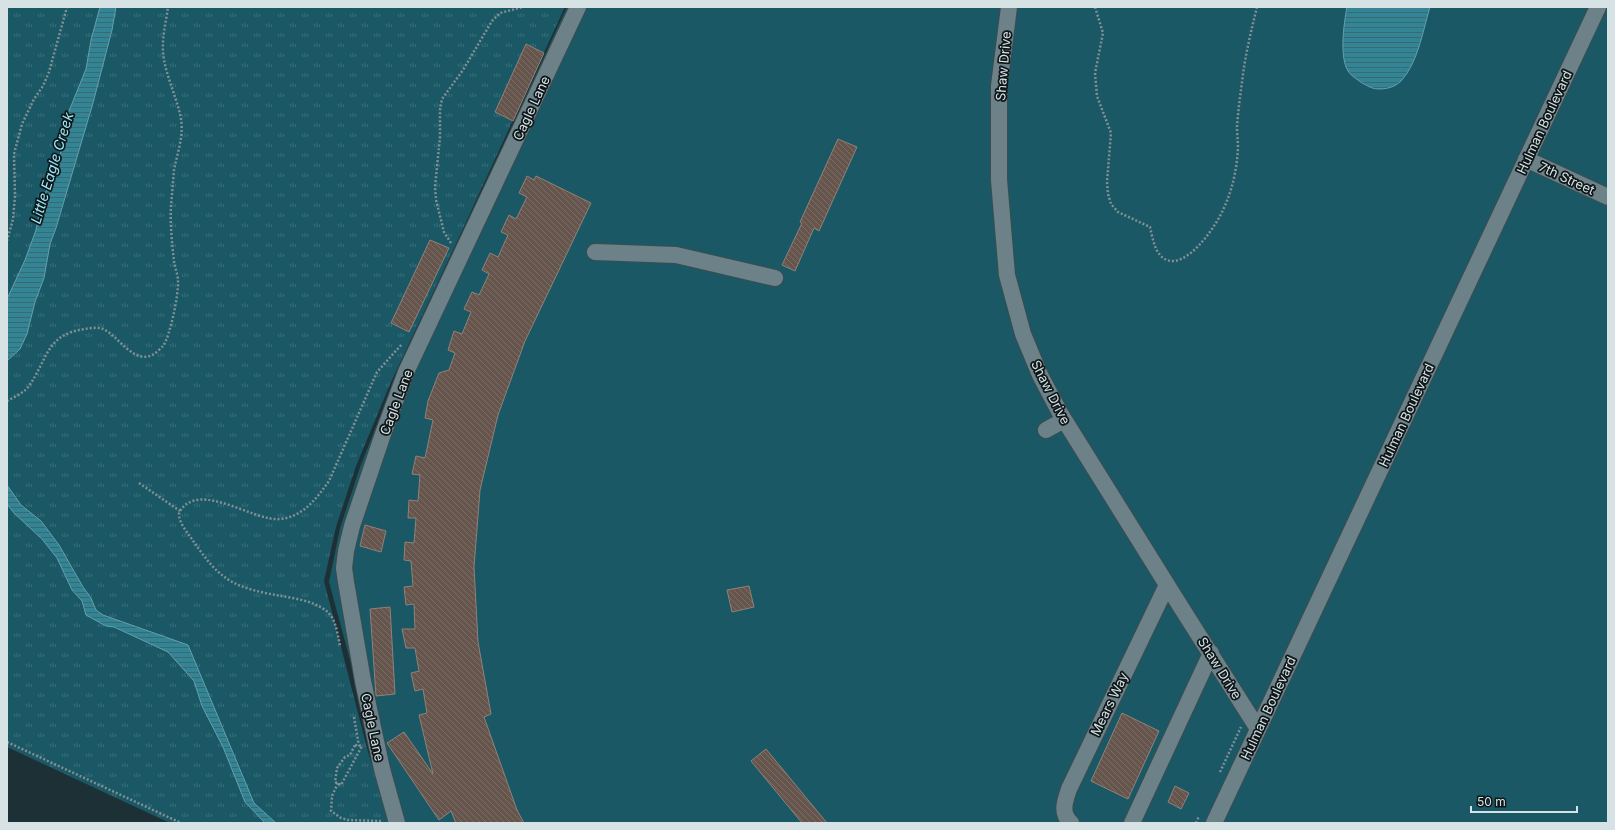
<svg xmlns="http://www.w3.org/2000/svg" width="1615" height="830" font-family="Inter,sans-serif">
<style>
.grass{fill:url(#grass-tufts)}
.pitch{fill:#1a5865}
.water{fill:url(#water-rules);stroke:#64a0ac}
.building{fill:url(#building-back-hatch);stroke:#928177}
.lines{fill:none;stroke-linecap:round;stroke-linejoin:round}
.minor-casing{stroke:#3c4d50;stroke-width:18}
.path{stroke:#829094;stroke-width:2.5;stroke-dasharray:2 2;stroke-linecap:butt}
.minor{stroke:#6d8288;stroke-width:16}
.labels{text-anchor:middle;stroke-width:3.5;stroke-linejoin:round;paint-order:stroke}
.street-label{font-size:13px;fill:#d7e2e5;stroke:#0e1719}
.water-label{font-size:14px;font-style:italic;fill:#9eeafc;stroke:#0e1719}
</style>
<defs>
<pattern id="grass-tufts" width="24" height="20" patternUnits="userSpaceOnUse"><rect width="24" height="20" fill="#1a5865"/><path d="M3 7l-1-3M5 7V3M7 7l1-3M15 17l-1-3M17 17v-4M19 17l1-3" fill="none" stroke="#3b707b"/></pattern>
<pattern id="water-rules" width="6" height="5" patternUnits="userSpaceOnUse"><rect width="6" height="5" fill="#338494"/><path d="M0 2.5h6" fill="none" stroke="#386a74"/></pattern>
<pattern id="building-back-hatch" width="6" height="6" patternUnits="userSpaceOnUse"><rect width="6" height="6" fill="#65554c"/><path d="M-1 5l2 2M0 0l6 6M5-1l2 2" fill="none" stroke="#7a6d66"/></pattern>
</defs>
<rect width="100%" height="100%" fill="#1d3035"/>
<path class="grass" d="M7,7H565L455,246L391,382L356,466L336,527L324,581L368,752L390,823H170L7,747Z"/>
<path class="pitch" d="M567,7H1608V823H394L329,582L340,528L360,467L394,382Z"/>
<path class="water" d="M100,7H116L112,30L93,103L56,228L50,244L44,278L35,302L27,334L20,349L7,361V299L25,260L36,230L40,209L51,177L58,166L69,111L86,69L91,40Z
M1347,7H1430C1423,30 1418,63 1401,81C1395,87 1387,89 1379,89C1372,89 1368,86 1362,83C1357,79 1351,76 1348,71C1339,56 1344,23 1347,7Z
M7,485L21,505L41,521L59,545L83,587L91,598L96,610L103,615L188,645L254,803L276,823H265L245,802L223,747L202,706L194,681L168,652L114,627L106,626L86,615L82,601L72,590L57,558L42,539L14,513L7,504Z"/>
<path class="building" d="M526,44L544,53L513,121L495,112Z
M838,139L857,147L819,231L814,228L795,271L782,265L802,223L800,222Z
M527,176L534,180L536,176L591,203L525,341L498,415L480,490L474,567L478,642L491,714L484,717L517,810L524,823H456L451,811L439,820L387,743L404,732L433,774L419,715L427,713L423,689L415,691L411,673L419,671L415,648H406L402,629H415L414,604L406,605L404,587L413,586L411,561L404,560L405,542L414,543L416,518H408L409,500L418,501L420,475L412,474L416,456L425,458L433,420L425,418L428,401L439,373L449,370L455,353L448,350L454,331L462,334L471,312L464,309L472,292L479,295L489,274L482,270L490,253L498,257L508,235L501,232L509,215L516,219L527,197L519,193Z
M430,240L449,248L409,332L391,323Z
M365,525L386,531L381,552L360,546Z
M749,586L754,607L732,612L727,590Z
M390,607L395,694L376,696L370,609Z
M1122,713L1159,731L1128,799L1091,781Z
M766,749L827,823H802L751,761Z
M1175,786L1189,793L1181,809L1168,802Z"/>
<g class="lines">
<defs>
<path id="minor" d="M1009,7L999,86V180L1007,275L1023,334L1040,375L1060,413L1179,604L1258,729
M1526,159L1608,197
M595,252L676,255L775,278
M1046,430L1064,420
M397,823L382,769L363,681L346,582L344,568L346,551L352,526L383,434L406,372L578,7
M1071,823C1060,813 1065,801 1069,789L1167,585
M1132,823L1211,653
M1214,823L1598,7"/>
</defs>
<use href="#minor" class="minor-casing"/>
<path class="path" d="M1095,7L1103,33L1095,73L1097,96L1111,133L1107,182L1108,194L1111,204L1118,212L1150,227C1153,240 1156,262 1174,261C1184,260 1195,250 1201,243C1225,216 1236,184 1238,148C1238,141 1237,134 1237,127C1238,112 1240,97 1242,82C1245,56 1251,31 1257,7
M7,241L13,219L15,196L14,154L22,124L34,99L43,86L49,72L67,7
M451,243L444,232L436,200L435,187L440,137V110L442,99L463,70L492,21L500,13L523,7
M7,401C14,397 24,393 29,386C48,359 46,334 85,329C91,328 98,327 103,329C119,336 134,366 154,354C157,352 161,348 163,346C170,337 179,293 178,281C178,275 175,268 174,261C172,244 170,223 171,206C172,194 173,182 174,170C177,154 184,136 181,119C177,97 165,75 163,52C162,37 166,22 168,7
M139,483L180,511
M340,645C337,633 336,617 325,610C311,600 292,598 276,595C258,592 236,587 222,575C209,565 199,549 189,535C185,530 176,517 180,511C200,480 254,522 280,519C303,517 317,498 329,481L377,372L402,344
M354,717L359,746
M7,742L181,823
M355,745L362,746L341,785L335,782L337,768L345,757L350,755Z
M1220,772L1241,727
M338,783L332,796L331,811L341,818L348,820L381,821
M1196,823L1199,816"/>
<use href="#minor" class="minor"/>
</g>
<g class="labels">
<g class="street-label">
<text transform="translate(1003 66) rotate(-85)" y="5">Shaw Drive</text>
<text transform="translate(531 108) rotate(-65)" y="5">Cagle Lane</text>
<text transform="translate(1544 122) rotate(-65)" y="5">Hulman Boulevard</text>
<text transform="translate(1567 178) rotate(25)" y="5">7th Street</text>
<text transform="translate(1051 392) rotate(63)" y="5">Shaw Drive</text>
<text transform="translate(396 402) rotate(-69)" y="5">Cagle Lane</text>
<text transform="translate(1406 415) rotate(-65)" y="5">Hulman Boulevard</text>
<text transform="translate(1220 668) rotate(58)" y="5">Shaw Drive</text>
<text transform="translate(1109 704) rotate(-64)" y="5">Mears Way</text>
<text transform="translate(1268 708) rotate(-65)" y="5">Hulman Boulevard</text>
<text transform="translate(373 727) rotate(78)" y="5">Cagle Lane</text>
</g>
<g class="water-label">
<text transform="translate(52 168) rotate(-73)" y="5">Little Eagle Creek</text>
</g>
</g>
<rect width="1615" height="830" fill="none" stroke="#d7e2e5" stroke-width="16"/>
<path d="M1471 806v6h106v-6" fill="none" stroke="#d7e2e5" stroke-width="2"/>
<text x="1477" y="806" font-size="12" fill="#d7e2e5" stroke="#0e1719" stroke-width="3" paint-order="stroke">50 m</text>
</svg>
